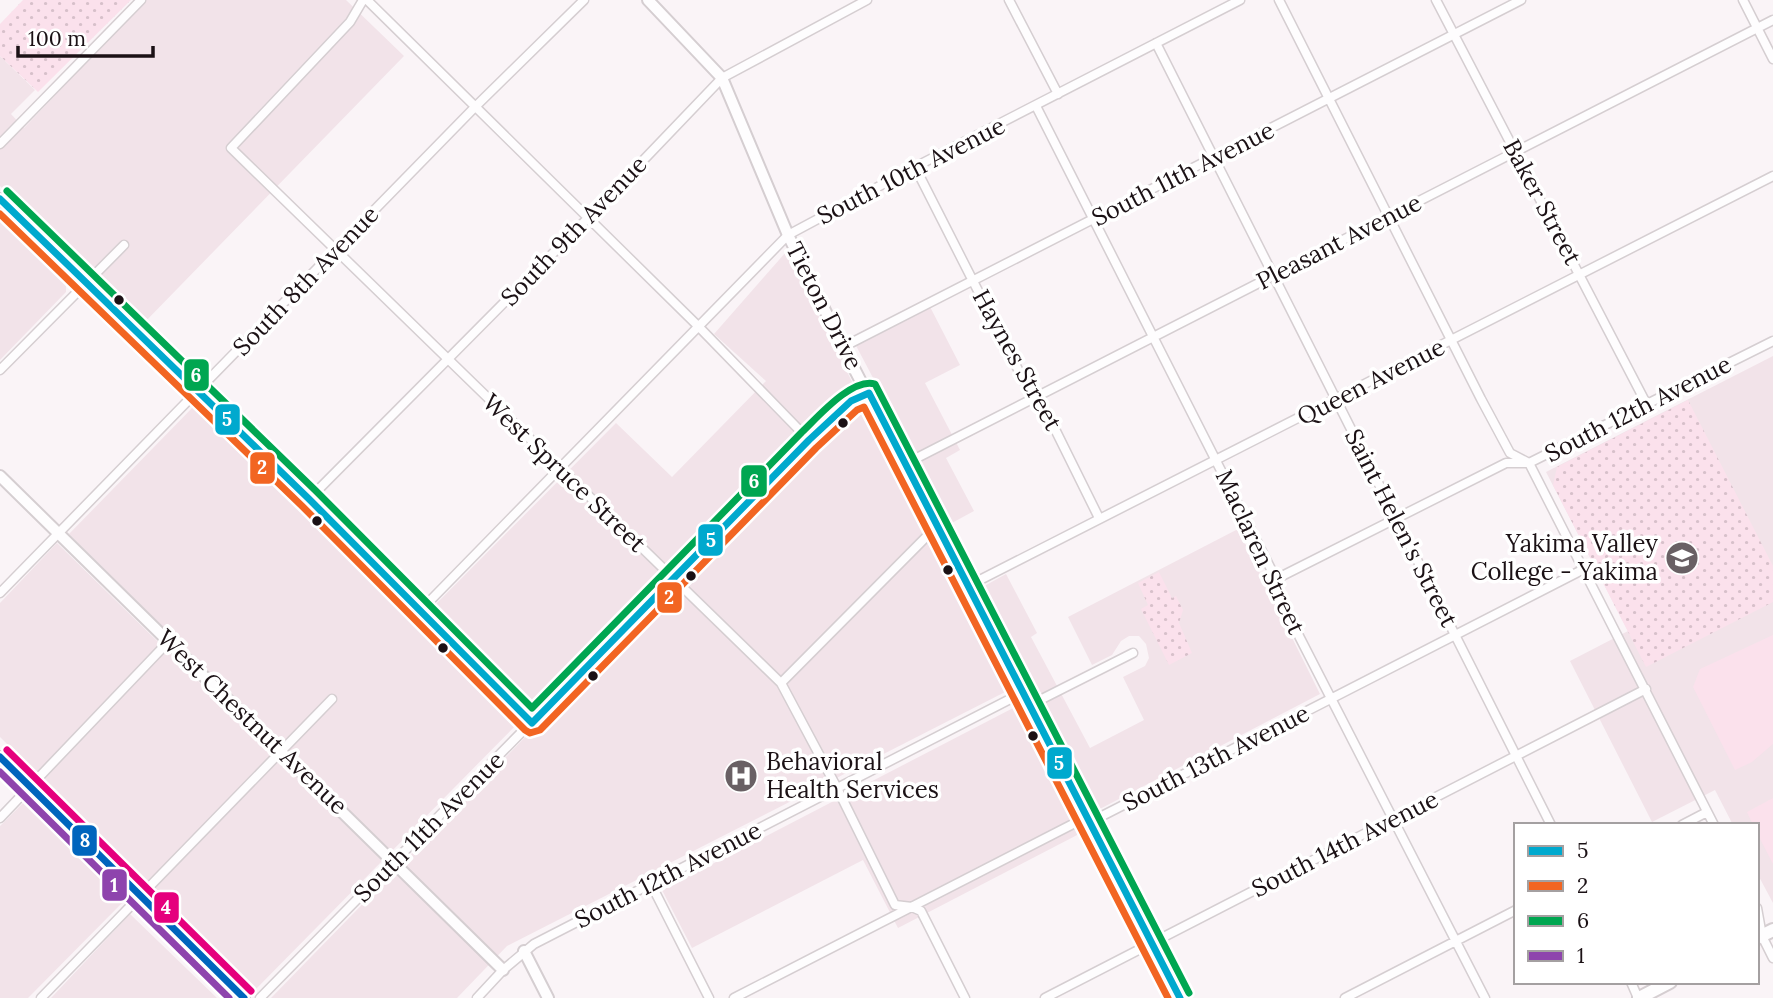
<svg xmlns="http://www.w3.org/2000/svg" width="1773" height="998" font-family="Lora,serif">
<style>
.built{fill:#f2e3e9}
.grass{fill:#fbe1ec}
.park{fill:url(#park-dots)}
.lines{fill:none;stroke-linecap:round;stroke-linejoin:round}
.street-casing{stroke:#d5ced1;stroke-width:11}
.secondary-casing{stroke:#d5ced1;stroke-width:14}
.primary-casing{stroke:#d5ced1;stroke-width:16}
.street{stroke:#fefdfe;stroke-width:8}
.secondary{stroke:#fefdfe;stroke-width:10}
.primary{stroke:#fefdfe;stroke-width:12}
.bus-1-casing{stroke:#fff;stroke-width:12}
.bus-2-casing{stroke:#fff;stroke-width:12}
.bus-3-casing{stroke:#fff;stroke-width:12}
.bus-4-casing{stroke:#fff;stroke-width:12}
.bus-5-casing{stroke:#fff;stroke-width:12}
.bus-6-casing{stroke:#fff;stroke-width:12}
.bus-1{stroke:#00a9ce;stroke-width:7}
.bus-2{stroke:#f26522;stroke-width:7}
.bus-3{stroke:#00a651;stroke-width:7}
.bus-4{stroke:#8e44ad;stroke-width:7}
.bus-5{stroke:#e5007d;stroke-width:7}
.bus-6{stroke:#0065bd;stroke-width:7}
.bus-dot{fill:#1b1115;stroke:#fff;stroke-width:2.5}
.labels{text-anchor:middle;stroke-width:7;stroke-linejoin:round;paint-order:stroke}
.street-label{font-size:24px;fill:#1b1115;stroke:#fff}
.poi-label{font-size:24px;fill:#1b1115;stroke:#fff;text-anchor:end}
.line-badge{stroke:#fff;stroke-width:2.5}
.badge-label{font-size:19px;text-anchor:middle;font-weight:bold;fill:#fff}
</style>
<defs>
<pattern id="park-dots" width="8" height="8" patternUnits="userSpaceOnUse" patternTransform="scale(1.75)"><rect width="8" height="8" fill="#fbe1ec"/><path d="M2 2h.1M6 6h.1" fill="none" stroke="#d7c0ca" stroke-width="1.8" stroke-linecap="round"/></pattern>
</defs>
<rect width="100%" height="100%" fill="#faf4f7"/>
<path class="built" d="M146,0H346L404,56L142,325L0,186V56L35,90L11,114L24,128Z
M0,219L66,283V292L0,360Z
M786,252L1009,690L507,946L457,998H271L540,722L430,610L616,423L672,477L766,381L714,334Z
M926,299L960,365L925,383L960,450L946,458L974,511L950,524L852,338Z
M1773,356V903L1757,873V825H1733L1715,790L1652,822L1570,661L1628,631L1546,472Z
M196,404L519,722L255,990L0,737V603L57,543L287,768L297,759L69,534Z
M1238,529L1320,694L1096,811L979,589L1006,574L1037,633L1031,637L1090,748L1144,720L1123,677L1145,666L1149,658L1146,644L1139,636H1129L1121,641L1112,655L1092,665L1068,617Z
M1017,706L1081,833L898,928L863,860L692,948L662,890Z
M24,802L124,901L28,998H0V826Z
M130,914L217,998H51Z"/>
<path class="grass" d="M1773,635V744L1752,762L1735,770L1693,687L1700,669Z
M1773,798V864L1757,833V825H1753L1747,812Z"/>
<path class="park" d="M23,0H131L38,92L0,56V24Z
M1688,400L1773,566V602L1646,667L1553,485L1557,467Z
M1159,572L1172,598L1176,596L1183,610L1179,623L1192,653L1169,665L1141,609L1148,605L1138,583Z"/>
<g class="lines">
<defs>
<path id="street" d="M363,0L350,22L231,148L781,683L837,788L895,905L912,907L921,911L965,998
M367,0L698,326L809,440
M1009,0L1058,94
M1279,0L1481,399L1510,453L1529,463L1714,825
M1436,0L1647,405
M1743,0L1773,59
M1156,43L1551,825
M1036,106L1276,579L1277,592L1300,638L1485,998
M0,144L141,0
M915,167L1033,399L1047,413L1099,518
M843,347L1521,0
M0,370L124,245
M905,464L1773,20
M309,499L588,218L722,78L867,0
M1276,579L1506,463H1529L1773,341
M968,586L1773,176
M0,593L475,107L584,0
M420,611L788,235L915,167L1240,0
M781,683L937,526
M0,818L169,641
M1682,825L1707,812
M651,884L709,998
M1757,908L1762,936L1773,958
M1631,982L1638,998
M41,998L332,699
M260,998L809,440L851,401L869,393
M477,998L503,970L534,944L1022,693L1036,702L1133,653
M734,998L1073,824L1102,816L1584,569
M1045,998L1646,689
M1345,998L1516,910"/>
<path id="secondary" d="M648,0L722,78L788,235L843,347L1180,998
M0,199L309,499L532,723
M0,476L503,970
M0,757L244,998
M524,951L548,998"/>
<path id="primary" d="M1757,938L1773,930
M1639,998L1670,982"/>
</defs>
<use href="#street" class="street-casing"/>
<use href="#secondary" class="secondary-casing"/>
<use href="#primary" class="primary-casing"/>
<use href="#street" class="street"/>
<use href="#secondary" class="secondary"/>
<use href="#primary" class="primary"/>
<defs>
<path id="bus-1" d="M0,199L309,499L532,723L809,440L851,401L869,393L1180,998"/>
<path id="bus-2" d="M0,214L302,506L525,730L530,733L540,730L816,448L857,410L864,407L1168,998"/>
<path id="bus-3" d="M7,191L316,491L532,708L802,432C817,418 852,377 875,384L1189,993"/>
<path id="bus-4" d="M0,772L229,998"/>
<path id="bus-5" d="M7,750L251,991"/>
<path id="bus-6" d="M0,757L244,998"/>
</defs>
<use href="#bus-1" class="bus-1-casing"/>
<use href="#bus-2" class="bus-2-casing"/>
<use href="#bus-3" class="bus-3-casing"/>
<use href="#bus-4" class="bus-4-casing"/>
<use href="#bus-5" class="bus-5-casing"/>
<use href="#bus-6" class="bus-6-casing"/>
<use href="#bus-1" class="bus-1"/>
<use href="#bus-2" class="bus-2"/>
<use href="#bus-3" class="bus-3"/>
<use href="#bus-4" class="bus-4"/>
<use href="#bus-5" class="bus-5"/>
<use href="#bus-6" class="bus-6"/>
</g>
<defs>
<symbol id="university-disc" viewBox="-11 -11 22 22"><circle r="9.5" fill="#696064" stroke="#fff"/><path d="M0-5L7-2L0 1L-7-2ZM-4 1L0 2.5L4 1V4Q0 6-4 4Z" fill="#fff"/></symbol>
<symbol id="hospital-disc" viewBox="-11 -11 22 22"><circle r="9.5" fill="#696064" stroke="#fff"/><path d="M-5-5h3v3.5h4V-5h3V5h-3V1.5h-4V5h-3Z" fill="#fff"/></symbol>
</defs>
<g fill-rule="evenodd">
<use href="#university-disc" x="1663" y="539" width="38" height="38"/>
<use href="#hospital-disc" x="722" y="757" width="38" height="38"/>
</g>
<g class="bus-dot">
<circle cx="119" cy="300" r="6"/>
<circle cx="843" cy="423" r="6"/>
<circle cx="317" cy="521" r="6"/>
<circle cx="948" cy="570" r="6"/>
<circle cx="691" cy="576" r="6"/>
<circle cx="443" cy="648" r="6"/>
<circle cx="593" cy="676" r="6"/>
<circle cx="1033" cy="736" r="6"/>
</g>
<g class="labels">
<g class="street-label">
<text transform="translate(911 171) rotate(-27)" y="8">South 10th Avenue</text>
<text transform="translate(1183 174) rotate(-27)" y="8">South 11th Avenue</text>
<text transform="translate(1542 202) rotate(62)" y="8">Baker Street</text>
<text transform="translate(574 231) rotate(-46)" y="8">South 9th Avenue</text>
<text transform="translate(1339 242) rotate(-27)" y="8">Pleasant Avenue</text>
<text transform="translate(306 281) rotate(-46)" y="8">South 8th Avenue</text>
<text transform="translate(824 306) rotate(63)" y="8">Tieton Drive</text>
<text transform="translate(1017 360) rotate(61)" y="8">Haynes Street</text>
<text transform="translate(1371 382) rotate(-27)" y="8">Queen Avenue</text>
<text transform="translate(1638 409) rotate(-27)" y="8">South 12th Avenue</text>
<text transform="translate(564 473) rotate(44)" y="8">West Spruce Street</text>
<text transform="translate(1401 528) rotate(63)" y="8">Saint Helen's Street</text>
<text transform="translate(1260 552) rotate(65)" y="8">Maclaren Street</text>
<text transform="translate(252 722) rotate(44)" y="8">West Chestnut Avenue</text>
<text transform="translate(1216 758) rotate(-27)" y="8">South 13th Avenue</text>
<text transform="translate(429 827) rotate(-45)" y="8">South 11th Avenue</text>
<text transform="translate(1345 844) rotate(-27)" y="8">South 14th Avenue</text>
<text transform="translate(668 875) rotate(-27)" y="8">South 12th Avenue</text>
</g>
<g class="poi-label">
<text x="1658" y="552">Yakima Valley<tspan x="1658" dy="28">College - Yakima</tspan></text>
<text x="766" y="770" text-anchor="start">Behavioral<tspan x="766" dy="28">Health Services</tspan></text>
</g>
</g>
<g class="line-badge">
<rect x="183" y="358" width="27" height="34" rx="7" fill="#00a651"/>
<rect x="214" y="403" width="27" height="33" rx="7" fill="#00a9ce"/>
<rect x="249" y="451" width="27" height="34" rx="7" fill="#f26522"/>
<rect x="740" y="464" width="28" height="34" rx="7" fill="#00a651"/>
<rect x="697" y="523" width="27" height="34" rx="7" fill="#00a9ce"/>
<rect x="656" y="581" width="27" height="33" rx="7" fill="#f26522"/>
<rect x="1046" y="746" width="27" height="34" rx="7" fill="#00a9ce"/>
<rect x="71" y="824" width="27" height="33" rx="7" fill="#0065bd"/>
<rect x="101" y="868" width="27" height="34" rx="7" fill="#8e44ad"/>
<rect x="153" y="891" width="27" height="33" rx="7" fill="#e5007d"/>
</g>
<g class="badge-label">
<text x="196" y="382">6</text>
<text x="227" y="426">5</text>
<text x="262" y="474">2</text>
<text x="754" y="488">6</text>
<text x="711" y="547">5</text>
<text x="669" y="604">2</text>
<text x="1059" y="770">5</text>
<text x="85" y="847">8</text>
<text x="114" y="892">1</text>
<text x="166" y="914">4</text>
</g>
<rect x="1514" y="823" width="245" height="161" fill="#ffffff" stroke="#a4a0a1" stroke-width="2"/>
<rect x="1528" y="846" width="35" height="10" fill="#00a9ce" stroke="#a4a0a1" stroke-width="2"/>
<text x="1577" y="858" font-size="21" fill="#1b1115">5</text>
<rect x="1528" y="881" width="35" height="10" fill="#f26522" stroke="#a4a0a1" stroke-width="2"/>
<text x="1577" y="893" font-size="21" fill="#1b1115">2</text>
<rect x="1528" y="916" width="35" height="10" fill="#00a651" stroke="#a4a0a1" stroke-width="2"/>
<text x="1577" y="928" font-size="21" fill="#1b1115">6</text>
<rect x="1528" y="951" width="35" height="10" fill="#8e44ad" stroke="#a4a0a1" stroke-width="2"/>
<text x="1577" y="963" font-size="21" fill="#1b1115">1</text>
<path d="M18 46v10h135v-10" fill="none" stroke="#1b1115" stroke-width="3.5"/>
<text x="28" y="46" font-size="21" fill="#1b1115" stroke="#ffffff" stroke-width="5" paint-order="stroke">100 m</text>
</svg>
